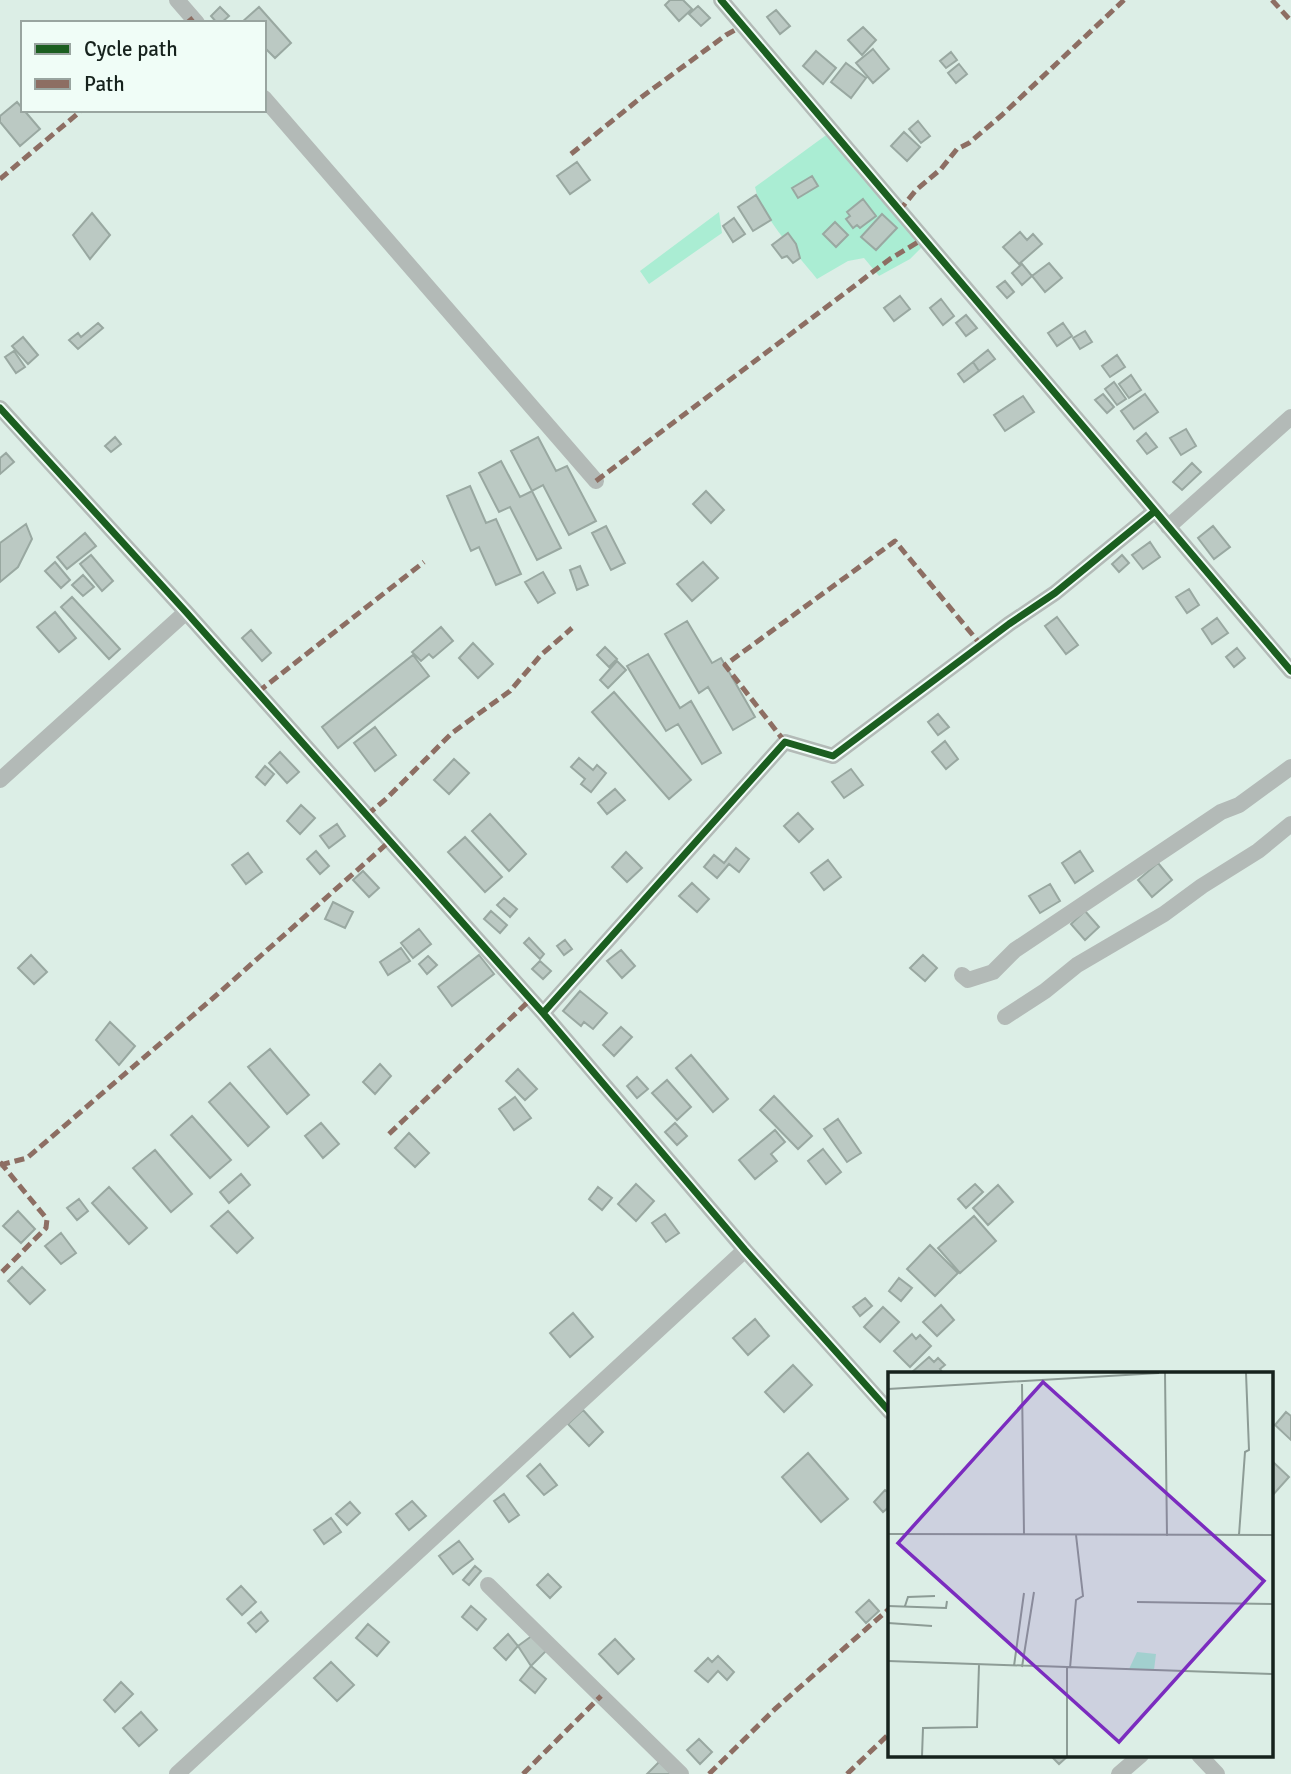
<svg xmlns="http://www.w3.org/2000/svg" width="1291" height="1774" font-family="Signika,sans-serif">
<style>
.green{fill:#aaedd3}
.building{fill:#bbc9c3;stroke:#99a8a1;stroke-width:2}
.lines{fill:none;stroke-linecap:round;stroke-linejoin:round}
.minor{stroke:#b3bab7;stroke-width:16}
.quiet{stroke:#8d6e63;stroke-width:5;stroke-dasharray:10 5;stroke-linecap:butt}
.cycleway-casing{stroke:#f0fdf7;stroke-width:11}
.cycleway{stroke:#1b5e20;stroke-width:7}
.inset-road{fill:none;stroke:#8d9c96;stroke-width:2}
.view{fill:#7b2cbf;fill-opacity:0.15;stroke:#7b2cbf;stroke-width:3.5}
.inset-edge{fill:none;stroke:#16221d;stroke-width:3.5}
</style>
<rect width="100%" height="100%" fill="#dceee6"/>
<path class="green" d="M829,133L925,244L910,259L879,276L864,258L848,261L817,279C798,255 761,217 755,187Z
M719,212L722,233L649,284L640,271Z"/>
<path class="building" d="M670,0H683L692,9L679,21L665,5Z
M698,6L710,18L701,26L689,14Z
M220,7L229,16L221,23H217L211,16Z
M259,7L291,43L275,58L264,47V23L242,22Z
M776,10L790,26L780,34L767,17Z
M863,27L876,40L862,55L848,40Z
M873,49L889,69L873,83L856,63Z
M816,51L836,68L823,84L803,66Z
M951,52L957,60L946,68L940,61Z
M846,63L866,78L851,98L831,82Z
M959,64L967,74L956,83L948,73Z
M17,102L40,129L20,146L0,122V116Z
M918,121L930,136L921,143L909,129Z
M904,132L920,147L907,161L891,146Z
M577,162L590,180L570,194L557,176Z
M812,176L818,186L798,198L792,188Z
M756,195L771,220L753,231L738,207Z
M863,199L876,216L860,228L857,225L853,228L846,219L850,216L847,212Z
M92,213L110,235L90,259L73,235Z
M882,214L897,228L876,250L861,237Z
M734,218L745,234L733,242L723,226Z
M835,222L848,235L836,247L823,234Z
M1020,232L1027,240L1033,234L1042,244L1019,264L1003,247Z
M788,233L796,244L800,258L793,263L787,256L782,258L772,245Z
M1049,263L1062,278L1045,292L1032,276Z
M1022,264L1032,276L1022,285L1012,273Z
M1005,281L1014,292L1007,298L997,287Z
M900,296L910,309L894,321L884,308Z
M941,299L954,316L943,325L930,308Z
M966,315L977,328L966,336L956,323Z
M98,323L103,328L78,349L69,340L78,333L81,337Z
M1063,323L1072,336L1057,346L1048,333Z
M1085,331L1092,342L1080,349L1073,338Z
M23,337L38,355L28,364L12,346Z
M988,350L995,359L979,371L973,362Z
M14,351L25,367L16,373L5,357Z
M1117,355L1125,367L1110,377L1102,366Z
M973,362L979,371L964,382L958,374Z
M1131,375L1141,390L1129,398L1119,384Z
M1114,382L1126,399L1117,405L1105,389Z
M1103,394L1114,407L1107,413L1095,400Z
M1145,394L1158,412L1134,429L1121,411Z
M1023,396L1034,412L1005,431L994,415Z
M1186,429L1196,446L1181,455L1170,438Z
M1146,433L1157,447L1147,454L1137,441Z
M115,437L121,444L111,452L105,446Z
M538,437L556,471L567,466L596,521L569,535L543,485L532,491L511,451Z
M6,453L14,462L0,474V458Z
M501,461L520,497L532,491L561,548L537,560L510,507L499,512L479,473Z
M1192,463L1201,472L1182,490L1173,482Z
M470,486L486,523L496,519L521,574L496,585L479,547L471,551L447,496Z
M706,491L724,510L711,523L693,504Z
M26,524L32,539L18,567L0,582V543Z
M606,526L625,563L611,570L592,533Z
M1213,526L1230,547L1214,559L1198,538Z
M85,533L96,546L67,569L57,557Z
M1150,542L1160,557L1143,569L1132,555Z
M91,555L113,581L102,591L80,564Z
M1122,555L1129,563L1119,572L1112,564Z
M55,562L70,580L61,588L45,571Z
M703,562L718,578L692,601L677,584Z
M580,566L588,585L577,590L570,570Z
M543,572L555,593L538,603L525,582Z
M83,575L94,587L83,596L72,585Z
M1189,589L1199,605L1187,613L1176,597Z
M72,597L120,649L109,659L61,607Z
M55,612L76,638L59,652L37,627Z
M1057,617L1078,645L1066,654L1045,626Z
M1217,618L1228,633L1212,644L1202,629Z
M687,621L712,663L721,658L755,717L733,730L708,687L699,693L665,634Z
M441,627L453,641L433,658L429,654L421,661L412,652Z
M251,630L271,653L262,661L242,638Z
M473,643L493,664L478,678L459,658Z
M605,647L617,659L609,667L597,655Z
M1237,648L1245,658L1234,667L1226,657Z
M648,654L680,708L691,701L721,753L702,764L678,724L666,731L627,666Z
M413,655L429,676L338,748L322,727Z
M617,661L626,670L608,688L600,680Z
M614,692L691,780L669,799L592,712Z
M938,714L949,727L938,735L928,722Z
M375,727L396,755L375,771L354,743Z
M945,741L958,759L946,769L932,752Z
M280,752L299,772L287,783L269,763Z
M579,758L593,770L597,765L606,773L591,792L581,784L585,779L571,767Z
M454,759L469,773L449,794L434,780Z
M265,766L274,774L265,785L256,777Z
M851,769L863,785L844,798L832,782Z
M615,789L625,800L607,814L598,803Z
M301,805L315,818L300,834L287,821Z
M798,813L813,829L799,842L784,826Z
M490,814L526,854L509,871L472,831Z
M337,824L345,836L329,848L320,836Z
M465,837L502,877L485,892L448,852Z
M736,848L749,859L739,872L729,864L717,878L704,867L714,855L724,863Z
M316,851L329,866L320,874L307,859Z
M1080,851L1093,871L1075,883L1062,863Z
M626,852L642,868L627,882L612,867Z
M248,853L262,872L246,884L232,865Z
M828,860L841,877L824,890L811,873Z
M1158,863L1172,880L1152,897L1138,880Z
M363,871L379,888L369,897L353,880Z
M692,883L709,899L697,912L679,896Z
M1050,884L1060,901L1040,913L1029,896Z
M504,898L517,909L510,917L497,905Z
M333,902L353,912L345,928L325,919Z
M491,911L507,925L500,933L484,919Z
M1085,911L1099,927L1085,940L1071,924Z
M419,929L431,944L413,958L401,943Z
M529,938L544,954L540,959L524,943Z
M565,940L572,949L564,955L557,946Z
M401,948L410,961L388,975L380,962Z
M621,950L635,966L622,978L607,961Z
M31,955L47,972L34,984L18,968Z
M479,955L494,974L452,1006L438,987Z
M923,955L937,968L925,981L910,968Z
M428,956L437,965L427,974L419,964Z
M540,961L551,971L543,979L532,969Z
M580,991L607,1013L593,1029L584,1022L581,1026L563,1011Z
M110,1022L135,1046L119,1065L96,1040Z
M621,1027L632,1037L614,1056L603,1045Z
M270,1049L309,1095L287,1114L248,1067Z
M691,1055L728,1099L713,1112L676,1068Z
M380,1064L391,1076L375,1094L363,1082Z
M518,1069L537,1089L525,1100L506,1081Z
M637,1077L648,1089L637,1098L627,1086Z
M667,1080L691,1107L677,1120L652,1093Z
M230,1083L269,1127L248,1146L209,1102Z
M774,1096L812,1136L798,1149L760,1110Z
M515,1097L531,1118L514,1130L499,1109Z
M192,1116L231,1160L210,1178L171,1135Z
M838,1119L861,1153L847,1162L824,1129Z
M321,1123L339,1144L323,1158L305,1136Z
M675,1123L687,1136L677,1145L665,1132Z
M775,1130L785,1142L771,1154L777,1161L755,1179L739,1160Z
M409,1133L429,1153L415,1167L395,1148Z
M823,1149L841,1172L826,1184L808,1161Z
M155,1150L192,1194L171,1212L133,1168Z
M241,1174L250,1185L229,1203L220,1192Z
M636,1184L654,1201L636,1221L618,1204Z
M975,1184L983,1192L966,1208L958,1199Z
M998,1185L1013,1202L988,1225L973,1208Z
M109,1187L147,1228L129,1244L92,1203Z
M598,1187L612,1198L602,1210L589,1199Z
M79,1199L88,1211L77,1220L67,1208Z
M18,1211L35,1229L21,1243L3,1226Z
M228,1211L253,1238L237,1253L211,1226Z
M665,1214L679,1233L666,1242L652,1223Z
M974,1216L996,1241L960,1273L938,1248Z
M61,1233L76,1253L61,1264L45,1246Z
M930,1245L958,1273L935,1296L907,1269Z
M22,1267L45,1290L30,1304L8,1281Z
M899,1278L912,1288L901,1301L889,1291Z
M865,1298L872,1306L860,1316L853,1307Z
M941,1305L954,1320L937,1336L923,1322Z
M883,1307L899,1322L880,1342L864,1327Z
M573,1313L593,1337L570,1357L550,1333Z
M755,1319L769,1336L748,1355L733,1338Z
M912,1334L916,1339L920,1335L931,1346L910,1367L894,1351Z
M929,1357L934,1362L938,1358L945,1365L940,1369L943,1373H911Z
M793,1365L812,1385L784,1412L765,1392Z
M583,1410L603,1432L589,1446L568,1424Z
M1286,1412L1291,1416V1440L1275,1425Z
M808,1453L848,1499L821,1522L782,1477Z
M1272,1461L1289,1477L1272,1496Z
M540,1464L557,1485L544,1495L527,1476Z
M885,1490L890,1494V1506L883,1512L874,1502Z
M504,1494L519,1515L509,1522L494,1501Z
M412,1501L426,1516L409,1530L396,1514Z
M350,1502L360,1513L347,1525L336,1514Z
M331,1518L341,1532L324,1544L314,1530Z
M459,1541L473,1559L453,1574L439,1556Z
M475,1566L481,1571L469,1585L463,1580Z
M548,1574L561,1587L550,1598L537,1585Z
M241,1586L256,1602L242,1615L227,1599Z
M869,1600L879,1611L866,1623L856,1612Z
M471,1606L486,1619L477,1630L462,1617Z
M261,1612L268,1621L256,1632L248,1623Z
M368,1624L389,1642L377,1656L356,1638Z
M508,1634L518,1646L506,1660L494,1648Z
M533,1635L546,1651L531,1666L518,1646Z
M615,1639L634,1659L618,1674L599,1654Z
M718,1656L734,1672L727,1680L718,1671L708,1682L695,1671L708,1658L712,1662Z
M331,1662L354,1685L337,1701L314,1678Z
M531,1666L546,1679L535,1693L520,1680Z
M121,1682L133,1694L115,1712L104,1700Z
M141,1712L157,1730L139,1746L123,1728Z
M699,1739L712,1752L700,1764L687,1750Z
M1050,1755H1069L1059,1764Z
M660,1761L671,1774H647Z"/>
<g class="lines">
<path class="minor" d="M177,0L197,23
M721,0L1291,671
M264,98L596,481
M0,408L186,612L543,1013L745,1250L890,1412
M1168,527L1291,417
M0,780L186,612
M962,975L968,980L993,972L1015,950L1221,812L1239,805L1291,767
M543,1013L785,742L833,756L1009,624L1055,593L1155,511
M1005,1017L1045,991L1077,965L1164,914L1202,886L1258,851L1291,824
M488,1585L681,1774
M1199,1755L1217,1774
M177,1774L745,1250
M1119,1774L1141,1755"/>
<path class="quiet" d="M1272,0L1291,21
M187,23L193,18
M571,154L643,96L726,35L742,26
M0,179L82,110
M899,211L916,190L941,169L957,149L969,143L1002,115L1124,0
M596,481L890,259L923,239
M258,692L424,562
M785,742L725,665L895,541L981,645
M367,815L387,798L452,733L510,691L541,655L572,628
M389,1134L531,999
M0,1162L47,1219L46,1228L0,1274
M0,1165L27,1158L212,999L390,841
M523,1774L601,1696
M709,1774L775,1709L890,1608
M847,1774L890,1733"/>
<defs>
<path id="cycleway" d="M721,0L1291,671
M0,408L186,612L543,1013L745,1250L890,1412
M543,1013L785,742L833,756L1009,624L1055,593L1155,511"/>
</defs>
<use href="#cycleway" class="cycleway-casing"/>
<use href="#cycleway" class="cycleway"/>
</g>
<g transform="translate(888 1372)">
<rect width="385" height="385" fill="#dceee6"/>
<path d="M249,280L268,282L266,298L241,297Z" fill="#aaedd3"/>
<path class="inset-road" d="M277,1L279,164M134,12L136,162M0,17L271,1M0,162L385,163M351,163L357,80L361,78L358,1M249,230L385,232M0,234L58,236L59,229M17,234L20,225L47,224M0,251L44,254M0,289L385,302M126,294L136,221M134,295L146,220M179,296V384M182,296L188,228L195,224L188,163M34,384L35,356L89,355L91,293"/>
<path class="view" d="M155,10L376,209L231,370L10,171Z"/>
<rect width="385" height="385" class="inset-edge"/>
</g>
<rect x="21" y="21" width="245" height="91" fill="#f0fdf7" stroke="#99a5a0" stroke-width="2"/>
<rect x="35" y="44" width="35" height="10" fill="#1b5e20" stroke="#99a5a0" stroke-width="2"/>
<text x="84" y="56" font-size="21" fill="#16221d">Cycle path</text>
<rect x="35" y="79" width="35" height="10" fill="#8d6e63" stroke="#99a5a0" stroke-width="2"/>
<text x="84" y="91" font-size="21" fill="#16221d">Path</text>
</svg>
